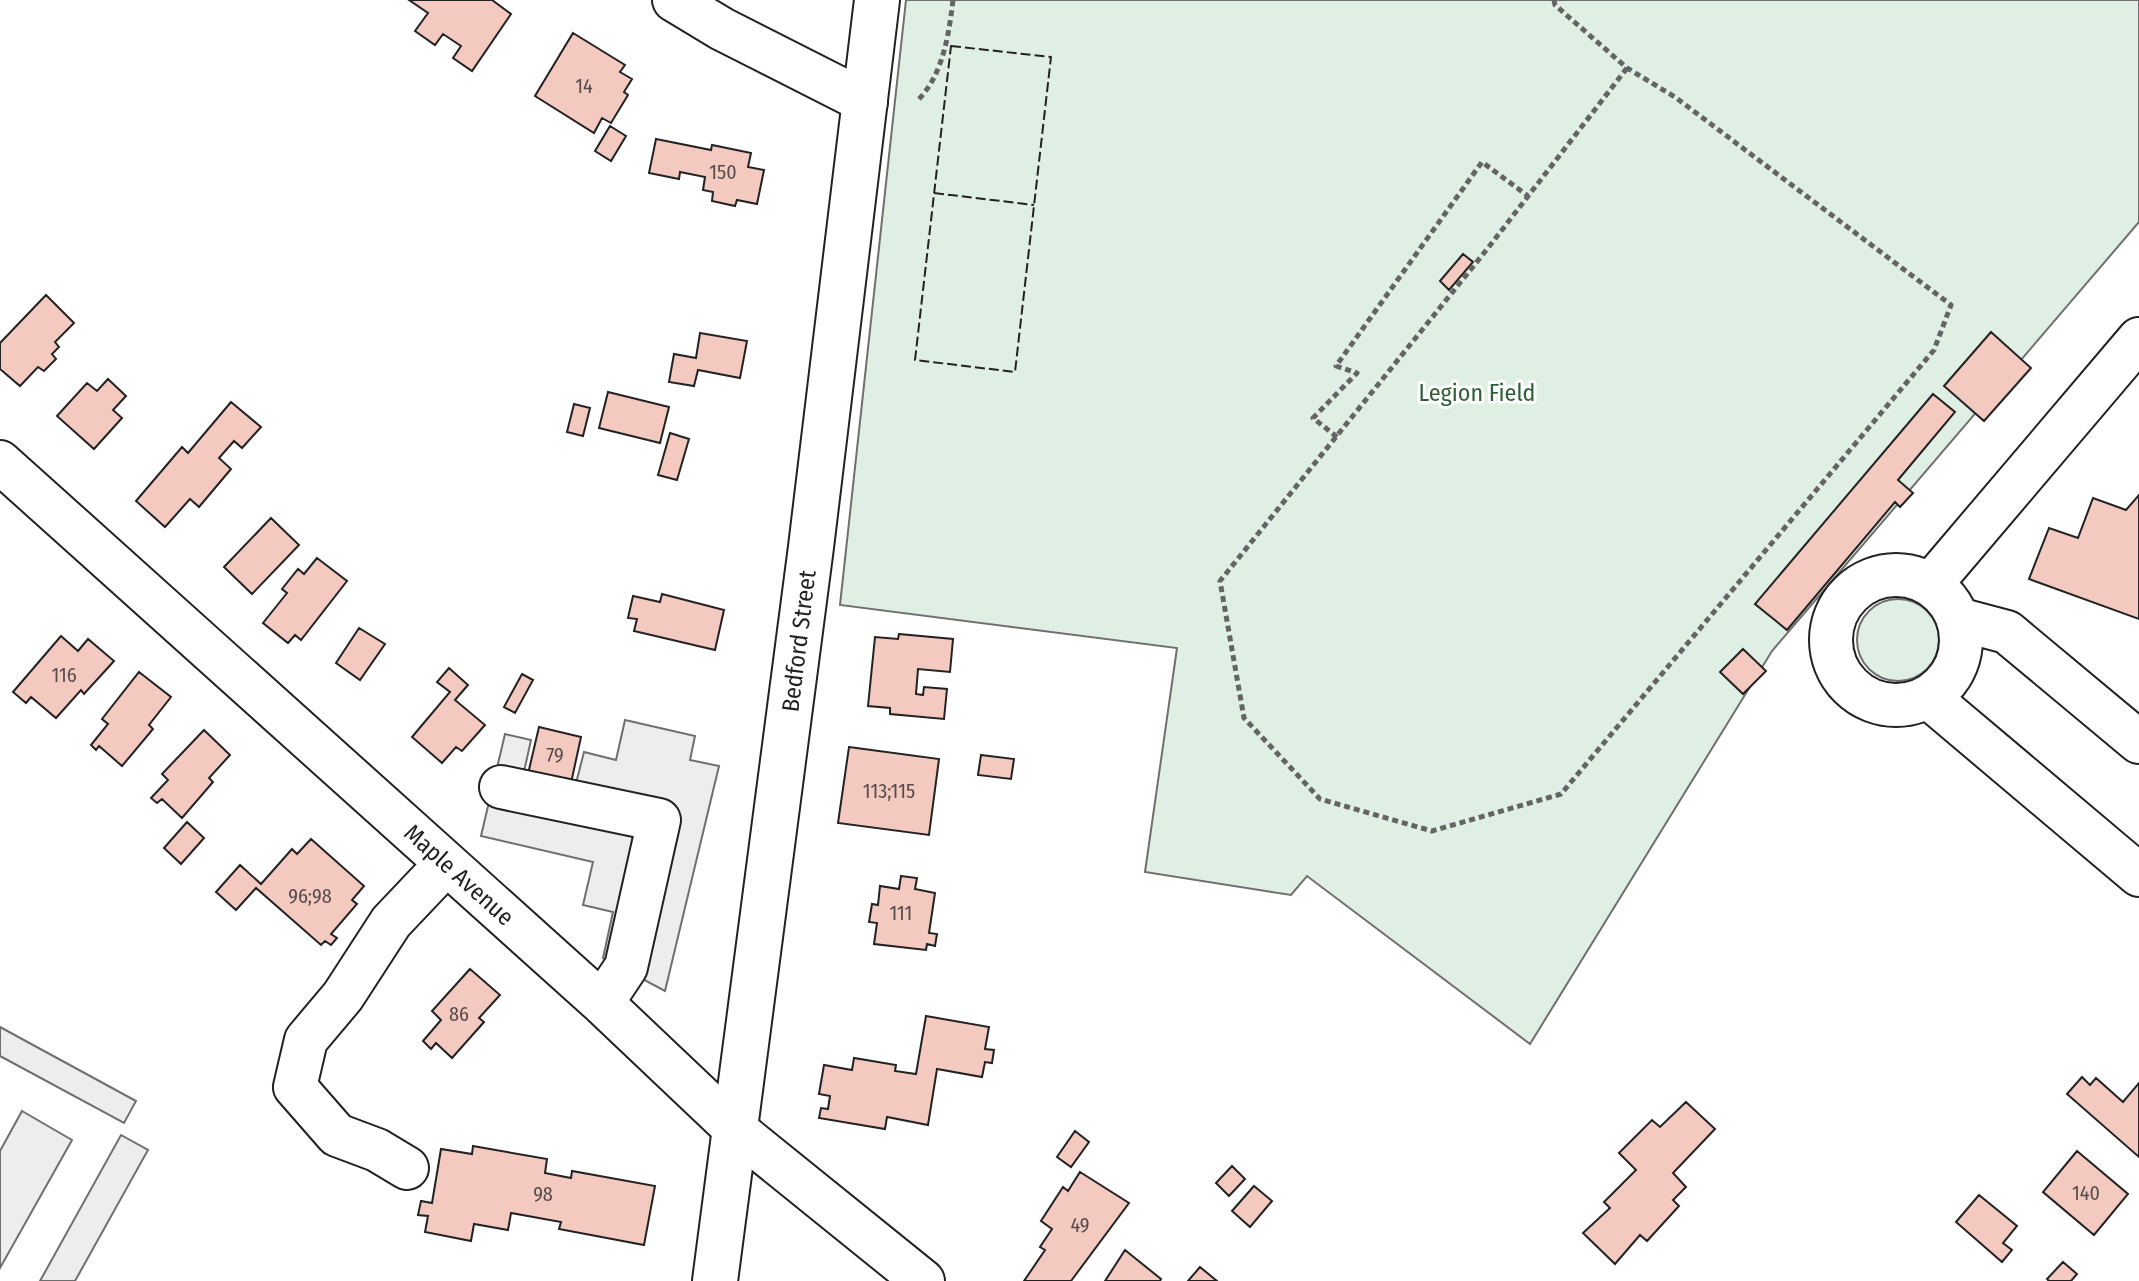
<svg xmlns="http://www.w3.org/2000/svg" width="2139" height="1281" font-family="'Fira Sans Condensed',sans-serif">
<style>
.green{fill:#e0efe3;stroke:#6f6f6f;stroke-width:2}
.parking{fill:#ededed;stroke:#6f6f6f;stroke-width:2}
.building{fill:#f3c9c0;stroke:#222;stroke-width:2}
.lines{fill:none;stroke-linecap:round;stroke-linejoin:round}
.minor-casing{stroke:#222;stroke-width:46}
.major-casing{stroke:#222;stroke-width:48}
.path{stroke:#646464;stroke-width:5;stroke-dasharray:6 4;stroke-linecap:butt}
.minor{stroke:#fff;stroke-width:42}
.major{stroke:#fff;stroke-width:44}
.fence{stroke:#222;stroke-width:2;stroke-dasharray:10 4;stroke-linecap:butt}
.labels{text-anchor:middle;stroke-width:6;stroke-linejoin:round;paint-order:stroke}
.number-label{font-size:20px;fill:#564c4a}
.park-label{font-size:24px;fill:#2f5e38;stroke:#fff}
.street-label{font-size:24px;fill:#222;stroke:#fff}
</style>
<rect width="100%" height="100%" fill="#fff"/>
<path class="green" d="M906,0H2139V222L1772,651L1530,1044L1307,876L1291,895L1145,872L1177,648L840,605Z
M1857 640a41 41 0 1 1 82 0a41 41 0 1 1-82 0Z"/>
<path class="parking" d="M625,720L695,736L690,760L719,766L665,991L603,958L613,912L583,905L593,862L481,836L505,734L531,740L523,776L575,787L584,752L616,760Z
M0,1027L136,1101L124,1123L0,1056Z
M22,1111L72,1140L0,1268V1151Z
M121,1135L148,1150L75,1281H40Z"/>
<path class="building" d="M409,0H492L511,14L472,71L453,58L461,46L443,34L435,45L415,31L428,13Z
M573,33L625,65L620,72L632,79L624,92L628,95L611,123L602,118L594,133L535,96Z
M610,126L626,136L611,161L595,151Z
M656,139L711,150L712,145L751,153L748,167L764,170L757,204L737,200L735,206L712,201L713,192L703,190L705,177L680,172L679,179L649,173Z
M1463,254L1473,262L1449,290L1440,281Z
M46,295L74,323L55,342L59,347L52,354L56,359L44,371L38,367L20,386L0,369V343Z
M1991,332L2031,368L1984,421L1944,386Z
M700,333L747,341L740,378L698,370L694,386L669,382L674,354L696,358Z
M108,379L126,396L113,410L122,418L94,449L57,416L87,383L97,391Z
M608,392L669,407L660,443L599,428Z
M1933,394L1955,412L1898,480L1913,493L1900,507L1895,502L1787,630L1755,604Z
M231,402L261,427L242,448L234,441L219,458L231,469L199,507L190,499L165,527L136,501L182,447L188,453Z
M574,404L590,408L583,436L567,432Z
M670,433L689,439L677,480L658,475Z
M2139,495V619L2029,579L2049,528L2078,538L2093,498L2126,510Z
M271,518L299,545L252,594L224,567Z
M317,558L347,581L301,640L295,635L288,643L263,623L287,593L282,589L298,569L304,574Z
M662,594L724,610L715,650L634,631L637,619L628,618L633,596L660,602Z
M359,628L385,644L360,680L336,663Z
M899,634L953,639L950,672L918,669L916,694L923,695L924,687L947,689L944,719L890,714V708L868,706L875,637L898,639Z
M61,636L78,651L88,639L114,661L84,694L81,690L56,718L31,697L26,703L13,692Z
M1743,649L1766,671L1743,694L1720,672Z
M449,668L468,685L455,700L485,725L462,751L456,747L442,763L412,737L450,692L437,682Z
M139,672L171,697L149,725L153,729L122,766L99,746L96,750L91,745L108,724L102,719Z
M522,674L533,680L515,713L504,707Z
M539,727L581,737L571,783L528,774Z
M204,730L230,755L209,778L213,782L182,818L162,799L157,803L151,798L168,780L162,774Z
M849,747L939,759L929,835L838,823Z
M981,755L1014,759L1011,779L978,775Z
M187,822L204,838L181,864L164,848Z
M311,839L364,886L352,900L357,904L331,934L337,938L331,945L325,941L321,945L256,888L236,910L216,892L240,865L261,884L292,849L297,854Z
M901,876L917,878L915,889L935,893L929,933L937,934L935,946L927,944L926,950L874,944L877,923L869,922L872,904L878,905L880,886L899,889Z
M470,969L500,995L479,1018L484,1022L452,1058L436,1043L431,1049L423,1041L441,1020L432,1011Z
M926,1016L989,1027L985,1049L994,1050L992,1063L985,1062L982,1077L937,1069L928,1125L887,1117L885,1129L819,1118L821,1108L828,1109L830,1096L819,1094L824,1065L852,1070L854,1058L896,1065L895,1071L916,1074Z
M2082,1077L2090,1085L2096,1078L2123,1102L2139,1083V1157L2067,1094Z
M1686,1102L1715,1129L1673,1173L1686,1187L1673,1200L1679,1206L1647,1241L1640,1235L1615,1264L1583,1233L1610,1208L1604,1202L1636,1170L1619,1153L1652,1120L1660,1127Z
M1075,1131L1089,1142L1071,1167L1057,1157Z
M473,1146L547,1159L545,1173L571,1178L572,1171L655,1186L644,1245L559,1229L561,1222L511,1213L508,1230L474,1224L471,1241L425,1232L428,1216L418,1215L421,1201L432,1203L441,1149L472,1154Z
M2077,1151L2128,1194L2094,1235L2043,1192Z
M1232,1166L1245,1179L1229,1196L1216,1183Z
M1080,1172L1129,1203L1071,1281H1024L1045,1250L1040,1247L1052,1229L1041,1221L1063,1187L1068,1191Z
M1254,1186L1272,1201L1250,1227L1232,1211Z
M1979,1195L2017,1226L2003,1243L2012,1250L2002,1262L1956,1222Z
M1125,1250L1161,1279L1160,1281H1105Z
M2063,1262L2077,1274L2071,1281H2049L2047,1279Z
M1200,1267L1217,1281H1188Z"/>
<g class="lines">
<defs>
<path id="minor" d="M674,0L722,29L866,102
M0,462L602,1003L736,1130L923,1281
M1831 640a65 65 0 1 1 130 0a65 65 0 1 1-130 0Z
M1931,584L2139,339
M1958,619L2007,632L2139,742
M1928,697L2139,875
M501,787L659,820L626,967L602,1003
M407,1168L377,1150L337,1135L295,1087L306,1040L343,996L391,922L446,864"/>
<path id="major" d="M715,1281L811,547L877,0"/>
</defs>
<use href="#minor" class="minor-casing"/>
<use href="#major" class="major-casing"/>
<path class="path" d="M1554,0L1555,5L1627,68L1675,97L1951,305L1934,350L1561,794L1432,831L1320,799L1244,718L1220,581L1488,248L1627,68
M919,99C943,74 949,34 953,0
M1337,437L1313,418L1357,373L1336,366L1482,162L1528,196"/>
<use href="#minor" class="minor"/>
<use href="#major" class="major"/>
<path class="fence" d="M951,46L1051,57L1015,372L915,360Z
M934,193L1034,205"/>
</g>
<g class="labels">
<g class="number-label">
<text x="584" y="93">14</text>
<text x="723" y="179">150</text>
<text x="64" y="682">116</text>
<text x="555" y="762">79</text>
<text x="889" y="798">113;115</text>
<text x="310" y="903">96;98</text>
<text x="901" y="920">111</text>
<text x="459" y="1021">86</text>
<text x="2086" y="1200">140</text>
<text x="543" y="1201">98</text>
<text x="1080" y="1232">49</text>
</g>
<g class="park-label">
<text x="1477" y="401">Legion Field</text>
</g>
<g class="street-label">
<text transform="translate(799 641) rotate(-83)" y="8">Bedford Street</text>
<text transform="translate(459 875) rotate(42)" y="8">Maple Avenue</text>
</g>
</g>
</svg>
